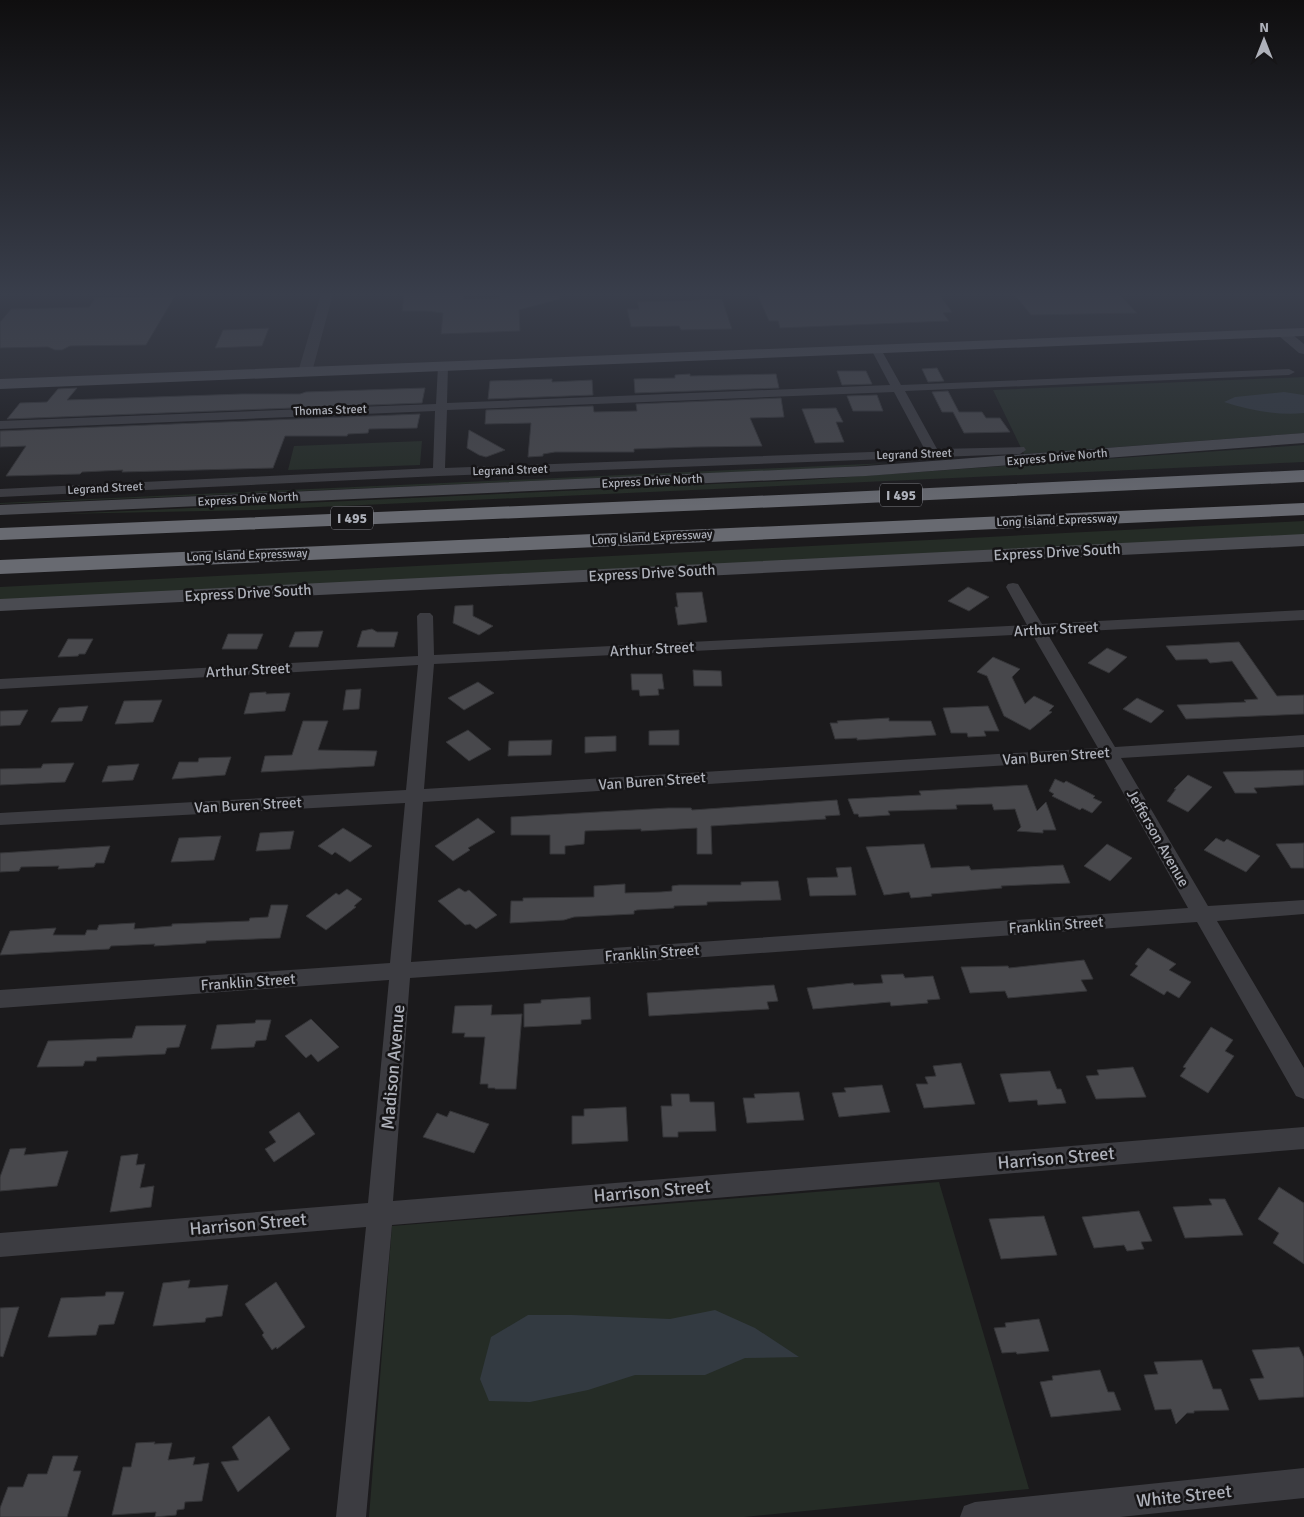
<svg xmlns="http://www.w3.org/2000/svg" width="1304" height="1517" font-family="Signika,sans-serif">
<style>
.built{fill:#272629}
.green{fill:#252c26}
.water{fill:#333a41}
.building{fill:#48484c;stroke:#353538}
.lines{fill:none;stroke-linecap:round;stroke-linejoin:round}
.minor{fill:#3c3c41;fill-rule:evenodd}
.tertiary{fill:#3c3c41;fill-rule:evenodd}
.secondary{fill:#4a4b51;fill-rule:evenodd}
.motorway{fill:#686a71;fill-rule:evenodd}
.labels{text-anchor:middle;stroke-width:5;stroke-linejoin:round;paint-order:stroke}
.far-street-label{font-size:12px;fill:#aeb1ba;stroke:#161517}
.shield{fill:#161517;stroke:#808289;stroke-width:1}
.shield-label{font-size:14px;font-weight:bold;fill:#aeb1ba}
.street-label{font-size:15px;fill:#aeb1ba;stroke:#161517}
.near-street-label{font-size:18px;fill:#aeb1ba;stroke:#161517}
</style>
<rect width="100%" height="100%" fill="#1b1a1c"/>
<path class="built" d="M0,294H1304V332L0,386Z"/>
<path class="green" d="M1304,377V433L1024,454L993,390Z
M422,441L420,465L288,470L294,446Z
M1304,445V462L254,510L60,514L805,480Z
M889,463L833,468L0,504V503Z
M1304,521V538L0,600V587Z
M939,1182L1029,1489L744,1517H369L392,1226Z"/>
<path class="water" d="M1284,392L1304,395V413C1278,416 1249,410 1224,402L1235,397Z
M715,1310L755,1328L799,1357L745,1358L705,1375H635L588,1390L530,1402L489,1401L480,1379L491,1337L528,1315H572L670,1319Z"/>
<path class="building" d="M404,294H464V299L500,298V294H559L560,299L519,310L520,331L441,334L443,313L426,311H402Z
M757,294H939L952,312L943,313L949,321L780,328L778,321H769Z
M1014,294H1119L1137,313L1031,315Z
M175,296L146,345L70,346L62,350H55L48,347L0,348V322L11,309L89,307L95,298Z
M722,299L732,329L681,330L679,326L631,327L627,309H639L637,302Z
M269,328L262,346L215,348L223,330Z
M937,368L944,381L928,382L922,369Z
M837,371H866L872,384L842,385Z
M690,374V376L776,374L779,388L635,393L634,379L675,378V375Z
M552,379V382L592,380L593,395L488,399L490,381Z
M77,388L67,400L242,394H300L306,392L425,388L422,403L7,419L20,403L47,402L58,389Z
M948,391L959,412H982L986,418H1000L1010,432L964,433L953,412H942L932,392Z
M877,395L883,411H853L847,396Z
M781,398L784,417L750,418L762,446L694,447L634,449V452H555L543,454V456L528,457L531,423L485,424L486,410L593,406L594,412L637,411L636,404Z
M836,408L843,422H836L844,442L815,443L802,409Z
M420,414L417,428L369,429L368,433L348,434L347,436H285L273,468L122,472L123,470L82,472L80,474L6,476L26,446L0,447V431Z
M469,430L505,450L486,457L479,455L467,448Z
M968,587L989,597L969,611L948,601Z
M702,592L707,622L678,625L675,607H678L676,593Z
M473,605V616L493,626L479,635L453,623L455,606Z
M372,629L377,632H398L394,647H357L362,631Z
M323,631L318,647H289L295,632Z
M228,634H263L257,649H222Z
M68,639H93L85,654H79L78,656L58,657Z
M1239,642L1277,696L1304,695V714L1186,719L1177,705L1246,702L1244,700L1258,699L1232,661L1210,663L1207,659L1176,660L1166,646Z
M1107,648L1127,657L1109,673L1088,663Z
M993,657L1020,669L1012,677L1025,704L1034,696L1054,706L1049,711L1052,712L1030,730L1004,716L987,676L977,672Z
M693,670L721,671L722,686H694Z
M631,674H662L664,689H658L659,695L640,696L639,690H632Z
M478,682L494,693L464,710L448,698Z
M361,689L359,709L343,710L346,690Z
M266,692V694L290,693L285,711L244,714L250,693Z
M1137,698L1164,711L1151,723L1123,709Z
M162,700L153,722L115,724L124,701Z
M88,706L82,721L51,722L59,708Z
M988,706L999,731H984L986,736L968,737L967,733H951L943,708Z
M28,710L20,725L0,726V711Z
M889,718V721H931L936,735L857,740V738L835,739L830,723H838L837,721Z
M303,721H328L318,750L377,751L374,766L261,772L265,756L292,755Z
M468,730L491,749L469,761L446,742Z
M679,730V745H649V731Z
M616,736V751L585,753V737Z
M552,740L551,755L508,756L509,741Z
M231,757L225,775L172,779L179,762H198L199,758Z
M74,763L65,782L0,785V769L41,768L43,764Z
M139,764L133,780L102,782L108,766Z
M1304,770V785L1254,788L1257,793H1235L1223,772Z
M1188,775L1212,787L1188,812L1167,801L1176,789H1174Z
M1055,779L1064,783L1066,781L1095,796L1093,798L1102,802L1092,813L1082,808L1080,810L1052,796L1054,794L1049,791Z
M1027,785L1037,811L1046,802L1056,830H1043V833L1017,831L1021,827L1015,809L994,810L992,804L956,805L957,809L888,811L890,815L859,817L858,814H854L848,799L921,795L919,791Z
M837,800L840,815L825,816L826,819L711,826L712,854H697V828L641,831V829L585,831L584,844L565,846V854H550V835H511V817L668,808H691L692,810Z
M478,818L495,832L468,848L470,850L453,861L435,846Z
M343,828L372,846L350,862L335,852L332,855L318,846Z
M294,831L290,849L256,851L260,833Z
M221,836L214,860L171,862L179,838Z
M1216,838L1224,842L1227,839L1260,856L1246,872L1204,850Z
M1304,843V868H1291L1276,844Z
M924,844L931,868L969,866L971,870L1063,865L1070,883L1001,886L1002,888L931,894L932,896L911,898L909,892L884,895L866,847Z
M1107,844L1132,858L1110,881L1084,866Z
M110,846L104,863H96L94,867L58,869L59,866L21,867L19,871L0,872V853Z
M851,867L856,895L810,896L807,878L838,877L836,868Z
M778,881L781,900L707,902V905L674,906V908L637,910L634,911V914L574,917L564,920L510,923L511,901H523V898L594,897V886L625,884V893L661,892L672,891V886L679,885H741V882Z
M459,888L465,892L469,890L497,915L476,929L470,924L465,925L438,901Z
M347,889L362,899L354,906L356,907L326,930L306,916L336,893L339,895Z
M271,905H288L280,938L206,941V943L154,946L155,944L111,946L109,949L0,955L10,931L56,928L53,935H85L87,930H97L99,925L135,923L134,929L172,926V924L249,921L250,918L268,917Z
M1148,948L1176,964L1169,970L1191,982L1179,998L1167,991L1164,995L1130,975L1138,966L1135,964Z
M1084,960L1093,979L1081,980L1087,991L1008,998L1005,991L970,993L961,967L1008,966L1009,968Z
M903,974L905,978L933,976L940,999L927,1000L928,1003L891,1006L890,1002L813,1009L807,988L853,983L854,985L883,983L881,975Z
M774,985L778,1001L767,1002L769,1009L649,1016L647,993Z
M590,997L591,1019L581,1020V1024L524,1027V1004L541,1003V1000Z
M492,1005L491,1015L522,1014L516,1089H495V1088H488V1084H480L485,1037H464L465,1033H452L455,1006Z
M311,1019L339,1047L318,1062L311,1054L306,1058L285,1036Z
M256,1020H271L266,1040L256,1041L254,1047L211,1049L217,1025L255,1023Z
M186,1025L179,1047L167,1048L165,1054L97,1057L96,1061H85L83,1066L37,1067L48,1041L132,1038L136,1026Z
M1211,1027L1233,1040L1225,1051L1234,1056L1208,1093L1180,1076L1186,1068L1183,1067Z
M961,1063L975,1104L924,1108L916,1084H928L925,1077L936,1076L933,1066Z
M1133,1067L1146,1097L1096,1099L1086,1076L1099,1075L1097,1070Z
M1050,1071L1057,1089H1061L1066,1103L1038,1105L1037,1100L1009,1102L1000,1074Z
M882,1085L890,1112L839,1117L832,1093L846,1092L844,1088Z
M799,1092L804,1120L747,1123L743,1098H755L754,1094Z
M671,1094H689L690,1102H714L716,1131L678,1132V1137H663L661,1106H672Z
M626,1107L628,1141L572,1144V1116H584V1109Z
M450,1111L489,1124L474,1153L423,1137L437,1113L447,1117Z
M299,1112L315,1134L274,1162L265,1149L276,1142L269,1132Z
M26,1148L24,1155L68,1151L57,1186L0,1191V1177L10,1149Z
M138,1154L136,1165L145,1164L140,1188L154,1186L151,1207L110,1212L121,1156Z
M1279,1187L1304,1203V1264L1273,1243L1279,1233L1258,1219Z
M1209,1199H1225L1243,1235L1185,1238L1173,1207L1212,1205Z
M1139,1211L1152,1241L1141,1242L1144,1249L1127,1251L1124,1245L1094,1248L1082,1217Z
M1044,1216L1057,1255L1001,1259L989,1219Z
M190,1280L188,1288L228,1285L222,1316L206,1318L205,1322L153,1326L163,1283Z
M276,1282L305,1327L277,1349L276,1347L272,1350L262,1335L264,1333L245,1304Z
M106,1292H124L114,1324L99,1325L96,1335L48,1337L61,1298L105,1296Z
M19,1307L3,1357L0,1356V1308Z
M1039,1319L1049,1351L1017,1354L1016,1352L1002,1353L994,1328L1006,1327L1005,1323Z
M1299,1347L1304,1358V1397L1259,1400L1250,1379L1264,1378L1252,1350Z
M1202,1360L1213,1389H1221L1229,1410L1194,1411V1413H1187L1176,1424L1171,1409L1155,1410L1144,1375L1158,1374L1154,1362Z
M1100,1370L1108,1392H1114L1121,1410L1051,1417L1040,1382L1053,1380L1052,1376Z
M269,1416L290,1449L238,1492L221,1462L239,1460L232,1447Z
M155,1442L154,1444L172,1443L168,1460L195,1457L193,1465L209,1463L202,1501L185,1502L184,1509L177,1510L176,1515L155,1517L156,1512L112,1515L123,1467H131L136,1443Z
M53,1456H78L73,1471H81L67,1517H0V1508L8,1487H23L28,1474H47Z"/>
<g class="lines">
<path class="minor" d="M877,348L882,351L901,385L1289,369L1295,372L1289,375L905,391L937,449L1024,447L1026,450L1020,454L439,476L0,497V489L433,468L435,411L0,429V421L436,404L438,366L443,363L448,366L447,403L890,385L872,351ZM894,392L925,450L445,468L447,410Z
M1013,583L1018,584L1042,624L1304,610V620L1047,633L1115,747L1304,735V747L1121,758L1208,906L1304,900V914L1217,921L1304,1068V1099L1296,1096L1197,922L410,978L393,1201L1304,1127V1149L392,1225L366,1517H336L366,1227L0,1257V1233L368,1203L389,980L0,1008V990L390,963L405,803L0,825V813L406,790L418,665L0,689V679L418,656L417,616L420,613H430L433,616L434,655L1027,625L1006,587L1008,584ZM1032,634L1098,748L424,789L434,664ZM1104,759L1188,908L411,962L423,802Z
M1304,1468V1498L1120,1517H960L964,1506L975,1502Z"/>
<path class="tertiary" d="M321,294H333L312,372L305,376L298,372Z
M1283,329L1287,330L1304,344V354L1299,353L1279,336L1277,333L1279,330Z"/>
<path class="secondary" d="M1304,328V336L0,389V379Z
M1304,433V443L866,476L0,515V505L866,466Z
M1304,534V546L0,611V599Z"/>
<path class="motorway" d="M1304,470V482L825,505L0,540V528L825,493Z
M1304,503V515L0,574V560Z"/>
</g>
<linearGradient id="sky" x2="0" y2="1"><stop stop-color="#0f0e0f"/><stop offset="0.58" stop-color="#393e4b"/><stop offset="1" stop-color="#393e4b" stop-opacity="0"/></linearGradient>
<rect width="1304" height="507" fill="url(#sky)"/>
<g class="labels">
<g class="far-street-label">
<text transform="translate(330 410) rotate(-2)" y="4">Thomas Street</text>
<text transform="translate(914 454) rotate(-2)" y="4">Legrand Street</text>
<text transform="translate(1057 457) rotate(-5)" y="4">Express Drive North</text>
<text transform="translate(510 470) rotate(-2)" y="4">Legrand Street</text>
<text transform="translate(652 481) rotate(-3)" y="4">Express Drive North</text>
<text transform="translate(105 488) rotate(-3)" y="4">Legrand Street</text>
<text transform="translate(248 499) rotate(-3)" y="4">Express Drive North</text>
<text transform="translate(1057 520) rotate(-2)" y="4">Long Island Expressway</text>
<text transform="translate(652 537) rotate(-3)" y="4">Long Island Expressway</text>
<text transform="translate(247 555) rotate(-2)" y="4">Long Island Expressway</text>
</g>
<g class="shield">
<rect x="880" y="483.5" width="42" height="23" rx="4"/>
<rect x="331" y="506.5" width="42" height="23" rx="4"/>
</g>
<g class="shield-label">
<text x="901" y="500">I 495</text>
<text x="352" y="523">I 495</text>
</g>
<g class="street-label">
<text transform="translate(1057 552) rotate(-3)" y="5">Express Drive South</text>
<text transform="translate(652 573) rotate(-3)" y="5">Express Drive South</text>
<text transform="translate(248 593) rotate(-3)" y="5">Express Drive South</text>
<text transform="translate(1056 629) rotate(-3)" y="5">Arthur Street</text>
<text transform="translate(652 649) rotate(-3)" y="5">Arthur Street</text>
<text transform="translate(248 670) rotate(-3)" y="5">Arthur Street</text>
<text transform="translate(1056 756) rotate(-4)" y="5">Van Buren Street</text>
<text transform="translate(652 781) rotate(-4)" y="5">Van Buren Street</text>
<text transform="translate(248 805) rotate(-3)" y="5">Van Buren Street</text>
<text transform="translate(1158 838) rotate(60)" y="5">Jefferson Avenue</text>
<text transform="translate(1056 925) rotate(-4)" y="5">Franklin Street</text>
<text transform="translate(652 953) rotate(-4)" y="5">Franklin Street</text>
<text transform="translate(248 982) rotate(-4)" y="5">Franklin Street</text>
</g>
<g class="near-street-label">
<text transform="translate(393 1067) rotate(-85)" y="6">Madison Avenue</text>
<text transform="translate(1056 1158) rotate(-5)" y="6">Harrison Street</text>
<text transform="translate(652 1191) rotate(-5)" y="6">Harrison Street</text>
<text transform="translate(248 1224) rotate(-5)" y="6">Harrison Street</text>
<text transform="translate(1184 1496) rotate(-6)" y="6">White Street</text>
</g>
</g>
<g transform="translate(1264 40)" stroke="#161517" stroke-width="4" paint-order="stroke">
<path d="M0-4L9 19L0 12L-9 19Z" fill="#aeb1ba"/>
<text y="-8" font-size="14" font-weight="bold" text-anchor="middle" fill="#aeb1ba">N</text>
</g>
</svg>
